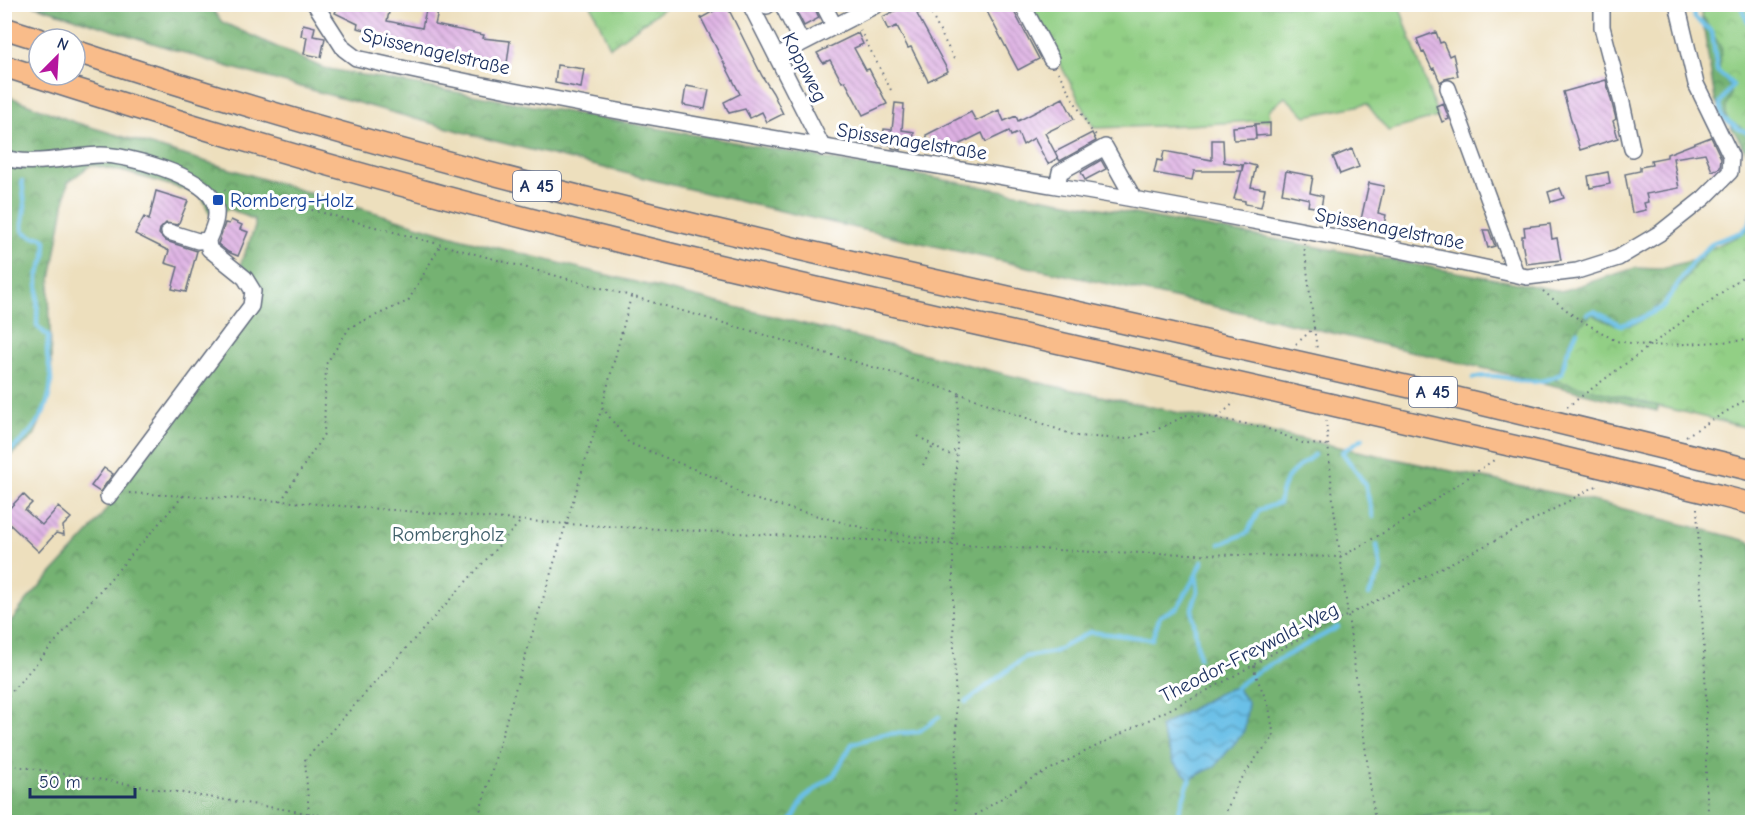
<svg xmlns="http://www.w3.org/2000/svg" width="1757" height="827" font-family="'Comic Neue',sans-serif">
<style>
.grass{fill:url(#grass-tufts);stroke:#567f72;stroke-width:1.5}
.forest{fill:url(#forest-crowns);stroke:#487068;stroke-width:1.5;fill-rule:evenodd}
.park{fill:url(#park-crowns);stroke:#567f72;stroke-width:1.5}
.water{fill:url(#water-waves);stroke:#4278a2;stroke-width:1.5}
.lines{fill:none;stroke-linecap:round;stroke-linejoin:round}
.stream{stroke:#6ac0e7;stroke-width:4.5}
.building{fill:url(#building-back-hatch)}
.minor-casing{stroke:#646d7f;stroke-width:18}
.highway-casing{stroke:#646d7f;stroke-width:24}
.path{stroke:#646d7f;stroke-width:2;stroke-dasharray:1.5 4.5;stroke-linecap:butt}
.minor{stroke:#fff;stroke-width:15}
.highway{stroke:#f9bc8a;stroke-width:21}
.highway-bridge-casing{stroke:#646d7f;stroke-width:24;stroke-linecap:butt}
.highway-bridge{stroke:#f9bc8a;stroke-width:21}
.transit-dot{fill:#1a4fb4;stroke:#fff;stroke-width:2}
.labels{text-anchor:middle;stroke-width:6;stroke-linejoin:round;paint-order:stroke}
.shield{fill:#fff;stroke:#5f6d8e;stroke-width:1.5}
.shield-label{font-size:18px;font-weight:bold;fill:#1b2f5e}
.street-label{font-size:20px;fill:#1b2f5e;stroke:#fff}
.transit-label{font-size:20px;fill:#164399;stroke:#fff;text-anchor:start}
.park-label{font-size:20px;fill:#3f5f6a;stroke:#fff}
</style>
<defs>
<pattern id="grass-tufts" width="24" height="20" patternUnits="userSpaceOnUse" patternTransform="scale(1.5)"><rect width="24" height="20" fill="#92cf85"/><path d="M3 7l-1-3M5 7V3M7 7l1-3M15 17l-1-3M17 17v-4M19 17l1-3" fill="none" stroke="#7db275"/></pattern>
<pattern id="forest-crowns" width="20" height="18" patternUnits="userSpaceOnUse" patternTransform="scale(1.5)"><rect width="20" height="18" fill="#75b272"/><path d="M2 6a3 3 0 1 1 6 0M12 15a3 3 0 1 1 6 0" fill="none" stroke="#5f9161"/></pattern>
<pattern id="park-crowns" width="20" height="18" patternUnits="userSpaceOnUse" patternTransform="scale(1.5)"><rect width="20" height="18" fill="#92cf85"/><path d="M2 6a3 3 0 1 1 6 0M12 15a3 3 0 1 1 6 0" fill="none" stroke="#7db275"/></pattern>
<pattern id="water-waves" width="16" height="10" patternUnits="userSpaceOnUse" patternTransform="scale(1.5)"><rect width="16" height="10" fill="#6ac0e7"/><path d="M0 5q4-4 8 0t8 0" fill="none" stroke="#569cbe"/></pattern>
<pattern id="building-back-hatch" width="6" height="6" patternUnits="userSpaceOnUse" patternTransform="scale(1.5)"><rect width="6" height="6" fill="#deb1e3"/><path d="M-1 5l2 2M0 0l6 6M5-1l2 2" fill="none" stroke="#b390bb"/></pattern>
</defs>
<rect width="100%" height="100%" fill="#fff"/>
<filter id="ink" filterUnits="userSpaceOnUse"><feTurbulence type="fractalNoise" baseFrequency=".0167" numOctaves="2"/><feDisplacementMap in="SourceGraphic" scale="12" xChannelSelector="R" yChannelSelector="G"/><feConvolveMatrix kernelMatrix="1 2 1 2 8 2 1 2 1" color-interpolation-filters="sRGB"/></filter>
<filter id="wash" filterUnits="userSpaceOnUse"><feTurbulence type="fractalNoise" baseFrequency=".008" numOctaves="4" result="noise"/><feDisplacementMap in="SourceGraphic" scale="24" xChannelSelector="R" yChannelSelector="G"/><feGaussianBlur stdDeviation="1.35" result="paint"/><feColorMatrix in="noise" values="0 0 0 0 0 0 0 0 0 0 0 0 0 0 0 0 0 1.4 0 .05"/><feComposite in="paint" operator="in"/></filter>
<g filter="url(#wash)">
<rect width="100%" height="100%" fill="#eddfbd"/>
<path class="grass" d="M591,5H668L610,47Z
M1029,5H1399L1438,117L1388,131L1367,104L1306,116L1285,97L1269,110L1270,120L1189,125L1094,128Z
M1489,807L1495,822H1423V817Z"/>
<path class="forest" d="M33,5H209L222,22L323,68L1562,291L1635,268L1658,269L1698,259L1701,263L1657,411L1491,370L1268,318L1014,264L746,203L495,141L229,67Z
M1700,5H1752V161L1715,100Z
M5,95L74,122L463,239L1049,385L1601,503L1752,542V822H1495L1488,807L1423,817V822H5L4,630L27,600L88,534L257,305L261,290L256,280L240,265L255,227V220L230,209L211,216L200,194L125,172L91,165L68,182L49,291L52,385L45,410L34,436L5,460ZM1222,691L1244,731L1160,727Z"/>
<path class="park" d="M1700,5H1752V134L1728,120C1721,103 1733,100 1731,89C1730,84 1722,77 1719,72L1721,48L1702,16Z
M1752,225V429L1556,381L1569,343L1578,327L1592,314C1613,326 1630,333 1650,314C1655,309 1660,302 1666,297C1673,291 1681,287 1686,279C1693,269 1699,258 1709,250C1723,240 1741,239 1752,225Z"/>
<path class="water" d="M1236,687L1248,703L1244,732L1215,766L1190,779L1173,762L1160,727L1223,691Z"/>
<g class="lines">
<path class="stream" d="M1694,4L1692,9L1695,18L1712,32L1717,71L1733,85L1720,103L1722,117L1739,129L1752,134
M1740,4L1752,30
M1587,314L1594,311L1621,325L1638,320L1663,307L1693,261L1714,242L1742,232L1750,223L1752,213
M1473,378C1509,369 1527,394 1562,373L1566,355L1577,331
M1363,438L1342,452L1365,484L1373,517
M4,455C29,438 49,414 51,382C51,374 50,368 48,360C46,353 48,343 48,336L37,326L38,276L45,258L46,241L41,237H34L24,232L22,226L25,206L22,181
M1220,544L1247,533L1259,510L1279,503C1284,474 1292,472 1314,455
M1369,595L1381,571L1377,545
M1199,658L1192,608L1198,591L1196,575L1203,561
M1236,687L1255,673L1338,627
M966,702L1025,657L1054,652L1090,632L1152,639L1160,616L1178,607L1196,575
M791,822L804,798L834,775L852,744L884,734L918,732L939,717
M1175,822L1190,779"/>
</g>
<g id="blocks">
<path class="building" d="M339,4L378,6L391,4L387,21L422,28L426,10L438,12L435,25L484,35L483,38L510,41L506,71L397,49L398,44L390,42L391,36L357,28L358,24L335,13Z
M710,4H726L762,76L773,93L783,114L767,122L762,112L750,118L745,109L729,113L724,102L740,94L701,18L714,11Z
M793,4H813L819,18L804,26Z
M909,4H937L917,14L948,71L928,81L911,47L908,48L897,26L888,30L882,17Z
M983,4H1010L1039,59L1018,70Z
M303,24L315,27L313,36L325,38L321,57L304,54L307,37L301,36Z
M1436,32L1440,43L1443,42L1449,56L1453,54L1458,76L1445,79L1440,82L1434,68L1432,69L1424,52L1422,53L1417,39Z
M858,33L863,44L854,48L866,70L869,69L887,104L863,115L845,81L842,82L830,60L823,63L817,53Z
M557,65L584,69L581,88L555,83Z
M1606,80L1616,119L1613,121L1618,138L1580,150L1563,92Z
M686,86L709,90L705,109L683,105Z
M1063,98L1074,119L1045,133L1058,158L1055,152L1092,133L1096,141L1060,161L1058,158L1048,164L1034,138L1023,145L1018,133L1011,136L1009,131L986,142L982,133L948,150L945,144L933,148L926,135L971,112L976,121L999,110L1004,121L1016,116L1018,121Z
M895,103L904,104L902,130L914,132L913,147L901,146V150L892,148V145L883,144L884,129L892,130Z
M1443,103L1449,119L1442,122L1436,106Z
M1270,123V135L1256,136L1255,124Z
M1255,125L1256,139L1234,140L1233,127Z
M1711,137L1721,158L1720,168L1712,171L1705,153L1673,158L1679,188L1646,194L1648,202L1644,203L1646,210L1632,213L1625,174L1640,171V167L1652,165L1651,160L1667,157V154Z
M1212,140H1223L1224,162L1242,165V171H1194L1192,180L1154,173L1157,160L1162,161L1164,151L1212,160Z
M1352,149L1359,167L1340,174L1333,157Z
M1101,160L1106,169L1085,180L1081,172Z
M1244,163L1256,166L1251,187L1265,189L1261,207L1245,204V201L1234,199Z
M1286,171L1313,176L1310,193L1323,196L1321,208L1308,206L1309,199L1282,193Z
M1608,172L1610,184L1590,188L1588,176Z
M1369,183L1384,186L1378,213L1386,215L1383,229L1360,224Z
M1560,188L1564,198L1551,202L1548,192Z
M156,191L188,201L178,225L166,223L160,229L159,234L166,241L197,251L186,292L172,289L178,267L165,263L169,251L135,234L144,217L149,220Z
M231,220L242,225L240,229L248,232L238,256L228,252L218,244L225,223L229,224Z
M1550,224L1552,239L1557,238L1561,260L1526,264L1522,242V236H1525L1524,227Z
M1483,230H1489L1495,246L1488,248Z
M104,468L113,474L100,492L91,486Z
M23,494L32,503L25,510L42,525L58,507L71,518L63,526L64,535L56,533L39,552L4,519V514Z"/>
</g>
</g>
<g filter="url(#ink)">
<use href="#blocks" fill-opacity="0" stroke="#646d7f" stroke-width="1.5"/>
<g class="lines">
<defs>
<path id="minor" d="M315,4L344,49L356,58C587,110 822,146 1057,186C1214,212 1371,243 1527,277L1577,271L1618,258L1660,233L1704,198L1730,172L1731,156L1696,84L1677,4
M750,4L823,148
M782,4L802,43
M823,4L835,27
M1022,4L1051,59
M1602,4V27L1622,103L1632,149
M767,6L769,4
M777,56L878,4
M1448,88L1516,274
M4,157C28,168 74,155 101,155C127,155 201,175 213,200C220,213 214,227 208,240L198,241L169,232
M1057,186L1060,172L1105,147L1134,199
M108,497L251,306L253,291L245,278L209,249L208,240"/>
<path id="highway" d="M4,28L39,39
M75,51C414,164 763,243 1112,320
M4,66C204,131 405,189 609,239C773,280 939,315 1104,353
M1721,496L1752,504"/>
</defs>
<use href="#minor" class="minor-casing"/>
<use href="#highway" class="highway-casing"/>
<path class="path" d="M926,4L954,59
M860,30L892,92
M1058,72L1090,129L1097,136
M224,190L316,211L631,296L748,330L953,391L1076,436L1127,439L1154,431L1187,415L1217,418L1266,428L1305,444L1329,445
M1543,291L1574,316L1616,341L1652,346L1752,340
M631,297L602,407L629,443L716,478L746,497L864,528L942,541
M1314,328L1317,349
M1296,344L1314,328L1304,244
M1567,407L1752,270
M1217,418L1235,402
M1326,420L1333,501L1375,822
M918,436L948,455L957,449
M1686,436L1752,396
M923,465L933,446
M129,493L281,501L566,524L602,407
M281,501L324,434L326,364L350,327L408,301L440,246
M1697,508L1706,695V784L1709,822
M4,700L183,496
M4,764L362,822
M309,814L305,760L520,522
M477,822L515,690L566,524L1095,552L1341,557L1402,522L1494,460
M955,822L957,743L953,618V544L959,394
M965,822L1031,779L1218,685L1279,650L1504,536L1600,484
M1222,822L1236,787L1258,755L1274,737L1269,707L1255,673L1254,664"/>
<use href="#minor" class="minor"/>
<use href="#highway" class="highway"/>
<defs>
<path id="highway-bridge" d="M1112,320L1432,392L1752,470
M1104,353L1531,450L1721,496"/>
</defs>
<use href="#highway-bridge" class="highway-bridge-casing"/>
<use href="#highway-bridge" class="highway-bridge"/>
</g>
</g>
<rect class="transit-dot" x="212" y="194" width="12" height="12" rx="3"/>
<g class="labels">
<g class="shield">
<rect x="513" y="171" width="48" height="30" rx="4.5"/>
<rect x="1409" y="377" width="48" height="30" rx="4.5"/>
</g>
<g class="shield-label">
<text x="537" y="192">A 45</text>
<text x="1433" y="398">A 45</text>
</g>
<g class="street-label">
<text transform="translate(436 51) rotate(13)" y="7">Spissenagelstraße</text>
<text transform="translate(805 67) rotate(63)" y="7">Koppweg</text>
<text transform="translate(912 141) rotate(9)" y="7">Spissenagelstraße</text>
<text transform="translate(1390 228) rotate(11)" y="7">Spissenagelstraße</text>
<text transform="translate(1249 652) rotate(-27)" y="7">Theodor-Freywald-Weg</text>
</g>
<g class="transit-label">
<text x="230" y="207">Romberg-Holz</text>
</g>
<g class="park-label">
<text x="448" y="541">Rombergholz</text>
</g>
</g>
<rect width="1757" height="827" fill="none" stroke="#fff" stroke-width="24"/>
<g transform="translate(57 57) rotate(24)"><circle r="28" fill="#ffffff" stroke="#a4acbf" stroke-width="1.5"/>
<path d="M0-4.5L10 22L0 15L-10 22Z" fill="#b5179e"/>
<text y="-9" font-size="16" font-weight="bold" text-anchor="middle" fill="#1b2f5e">N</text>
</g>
<path d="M30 788v9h105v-9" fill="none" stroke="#1b2f5e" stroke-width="3"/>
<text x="39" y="788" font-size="18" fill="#1b2f5e" stroke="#ffffff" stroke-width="4.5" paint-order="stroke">50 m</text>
</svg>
